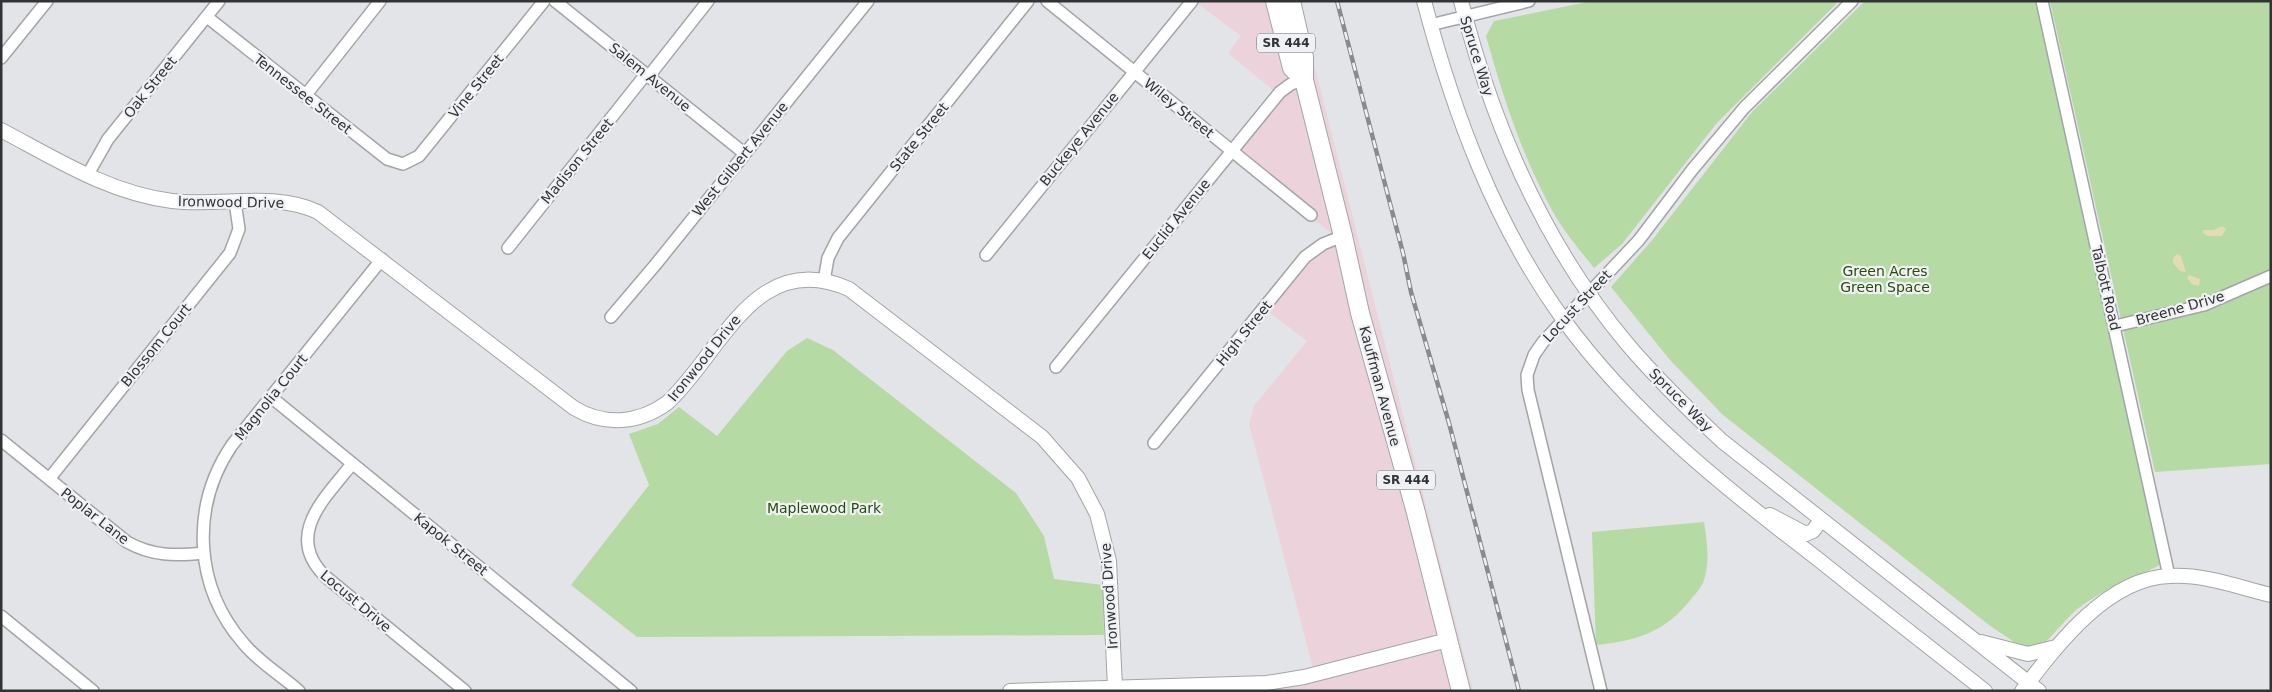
<svg xmlns="http://www.w3.org/2000/svg" width="2272" height="692" font-family="'DejaVu Sans',sans-serif">
<style>
.commercial{fill:#ecd3db}
.green{fill:#b6daa3}
.sand{fill:#e4dbb6}
.lines{fill:none;stroke-linecap:round;stroke-linejoin:round}
.minor-casing{stroke:#a3a4a8;stroke-width:14}
.tertiary-casing{stroke:#a3a4a8;stroke-width:16}
.primary-casing{stroke:#a3a4a8;stroke-width:20}
.minor{stroke:#fff;stroke-width:11}
.tertiary{stroke:#fff;stroke-width:14}
.primary{stroke:#fff;stroke-width:18}
.rail-casing{stroke:#898a8c;stroke-width:4.5}
.rail{stroke:#f0f1f5;stroke-width:2.5;stroke-dasharray:8;stroke-linecap:butt}
.labels{text-anchor:middle;stroke-width:4.5;stroke-linejoin:round;paint-order:stroke}
.shield{fill:#f0f1f5;stroke:#6b6c6e;stroke-width:1}
.shield-label{font-size:12px;font-weight:bold;fill:#323334}
.street-label{font-size:14px;fill:#323334;stroke:#f0f1f5}
.park-label{font-size:14px;fill:#274b0b;stroke:#f0f1f5}
</style>
<rect width="100%" height="100%" fill="#e3e4e8"/>
<path class="commercial" d="M1194,1H1298L1473,691H1184L1314,672L1249,424L1254,406L1307,341L1265,309L1306,259L1321,248L1330,232L1231,154L1274,91L1228,53L1241,36Z"/>
<path class="green" d="M1592,1H1839L1716,124L1622,244L1594,268C1580,250 1564,232 1553,212C1522,156 1503,97 1486,36L1494,21Z
M1865,1H2036L2160,563L2158,566C2130,580 2101,590 2076,610C2064,621 2053,635 2041,647L2023,648L1989,625L1723,415L1670,360L1611,287L1653,239L1752,112Z
M2050,1H2271V464L2155,472Z
M807,338L833,350L1016,493L1044,536L1054,579L1103,585L1104,635L637,637L571,585L649,485L629,434L658,424L679,407L717,436L787,351Z
M1704,522C1707,541 1710,562 1704,580C1702,587 1695,594 1691,599C1666,632 1636,641 1596,645L1592,532Z"/>
<path class="sand" d="M2222,226L2226,229L2222,236H2208L2203,233V230H2214Z
M2177,254L2181,256L2186,272L2180,271L2173,263V258Z
M2189,275L2200,279L2199,286L2192,284L2187,278Z"/>
<g class="lines">
<defs>
<path id="minor" d="M555,1L744,153
M1047,1L1311,215
M2042,1L2169,576
M207,17L387,159L403,164L419,156L544,1
M1430,25L1529,1
M1,58L47,1
M649,76L708,1
M305,96L380,1
M87,176L108,139L219,1
M508,248L646,74
M986,255L1192,1
M824,281L828,258L838,238L1028,1
M611,317L656,264L868,1
M2115,326L2204,305L2271,276
M1056,367L1280,92L1291,84L1304,80
M271,397L631,691
M1,440L127,542C152,556 175,556 203,553
M1154,443L1305,257L1323,244L1343,236
M352,464C325,498 283,536 326,577L465,691
M49,479L230,253L239,229L235,202
M1,616L93,691
M299,691C281,675 259,662 244,644C194,587 190,507 232,445L382,259
M1601,691L1528,390L1527,375L1534,355L1543,342L1639,240L1692,170L1744,108L1852,1"/>
<path id="tertiary" d="M1424,1C1454,114 1494,223 1563,319C1633,415 1725,488 1819,560C1874,604 1929,647 1985,691
M1461,1C1493,126 1545,247 1629,346C1658,380 1689,410 1722,441L2039,691
M1,130C56,159 109,193 172,201C220,207 272,191 318,212L574,408C604,426 638,424 667,403C721,354 755,247 849,289L1042,437L1078,478L1097,514L1109,561L1115,687
M1770,515L1806,534L1813,531L1821,520
M1981,642L2028,654L2056,647
M1010,691L1267,683L1304,677L1448,640
M2022,691C2057,645 2107,578 2170,576C2204,574 2238,587 2271,595"/>
<path id="primary" d="M1275,1L1292,68L1304,80
M1291,1L1304,57V80L1343,236L1360,313L1415,509L1461,691"/>
</defs>
<use href="#minor" class="minor-casing"/>
<use href="#tertiary" class="tertiary-casing"/>
<use href="#primary" class="primary-casing"/>
<use href="#minor" class="minor"/>
<use href="#tertiary" class="tertiary"/>
<use href="#primary" class="primary"/>
<defs>
<path id="rail" d="M1337,1L1403,253L1411,292L1449,423L1519,691"/>
</defs>
<use href="#rail" class="rail-casing"/>
<use href="#rail" class="rail"/>
</g>
<g class="labels">
<g class="shield">
<rect x="1257" y="33.5" width="58" height="19" rx="4"/>
<rect x="1377" y="470.5" width="58" height="19" rx="4"/>
</g>
<g class="shield-label">
<text x="1286" y="47">SR 444</text>
<text x="1406" y="484">SR 444</text>
</g>
<g class="street-label">
<text transform="translate(1477 56) rotate(73)" y="5">Spruce Way</text>
<text transform="translate(650 77) rotate(39)" y="5">Salem Avenue</text>
<text transform="translate(476 86) rotate(-51)" y="5">Vine Street</text>
<text transform="translate(150 87) rotate(-51)" y="5">Oak Street</text>
<text transform="translate(303 94) rotate(38)" y="5">Tennessee Street</text>
<text transform="translate(1179 108) rotate(39)" y="5">Wiley Street</text>
<text transform="translate(919 137) rotate(-51)" y="5">State Street</text>
<text transform="translate(1079 139) rotate(-51)" y="5">Buckeye Avenue</text>
<text transform="translate(740 159) rotate(-51)" y="5">West Gilbert Avenue</text>
<text transform="translate(577 161) rotate(-51)" y="5">Madison Street</text>
<text transform="translate(231 202) rotate(1)" y="5">Ironwood Drive</text>
<text transform="translate(1176 219) rotate(-51)" y="5">Euclid Avenue</text>
<text transform="translate(2106 288) rotate(77)" y="5">Talbott Road</text>
<text transform="translate(1577 306) rotate(-47)" y="5">Locust Street</text>
<text transform="translate(2180 308) rotate(-16)" y="5">Breene Drive</text>
<text transform="translate(1244 333) rotate(-51)" y="5">High Street</text>
<text transform="translate(156 345) rotate(-51)" y="5">Blossom Court</text>
<text transform="translate(704 358) rotate(-51)" y="5">Ironwood Drive</text>
<text transform="translate(1380 386) rotate(75)" y="5">Kauffman Avenue</text>
<text transform="translate(271 397) rotate(-51)" y="5">Magnolia Court</text>
<text transform="translate(1681 400) rotate(45)" y="5">Spruce Way</text>
<text transform="translate(95 516) rotate(38)" y="5">Poplar Lane</text>
<text transform="translate(451 544) rotate(39)" y="5">Kapok Street</text>
<text transform="translate(1109 596) rotate(-94)" y="5">Ironwood Drive</text>
<text transform="translate(356 601) rotate(40)" y="5">Locust Drive</text>
</g>
<g class="park-label">
<text x="1885" y="276">Green Acres<tspan x="1885" dy="16">Green Space</tspan></text>
<text x="824" y="513">Maplewood Park</text>
</g>
</g>
<rect width="2272" height="692" fill="none" stroke="#323334" stroke-width="5"/>
</svg>
